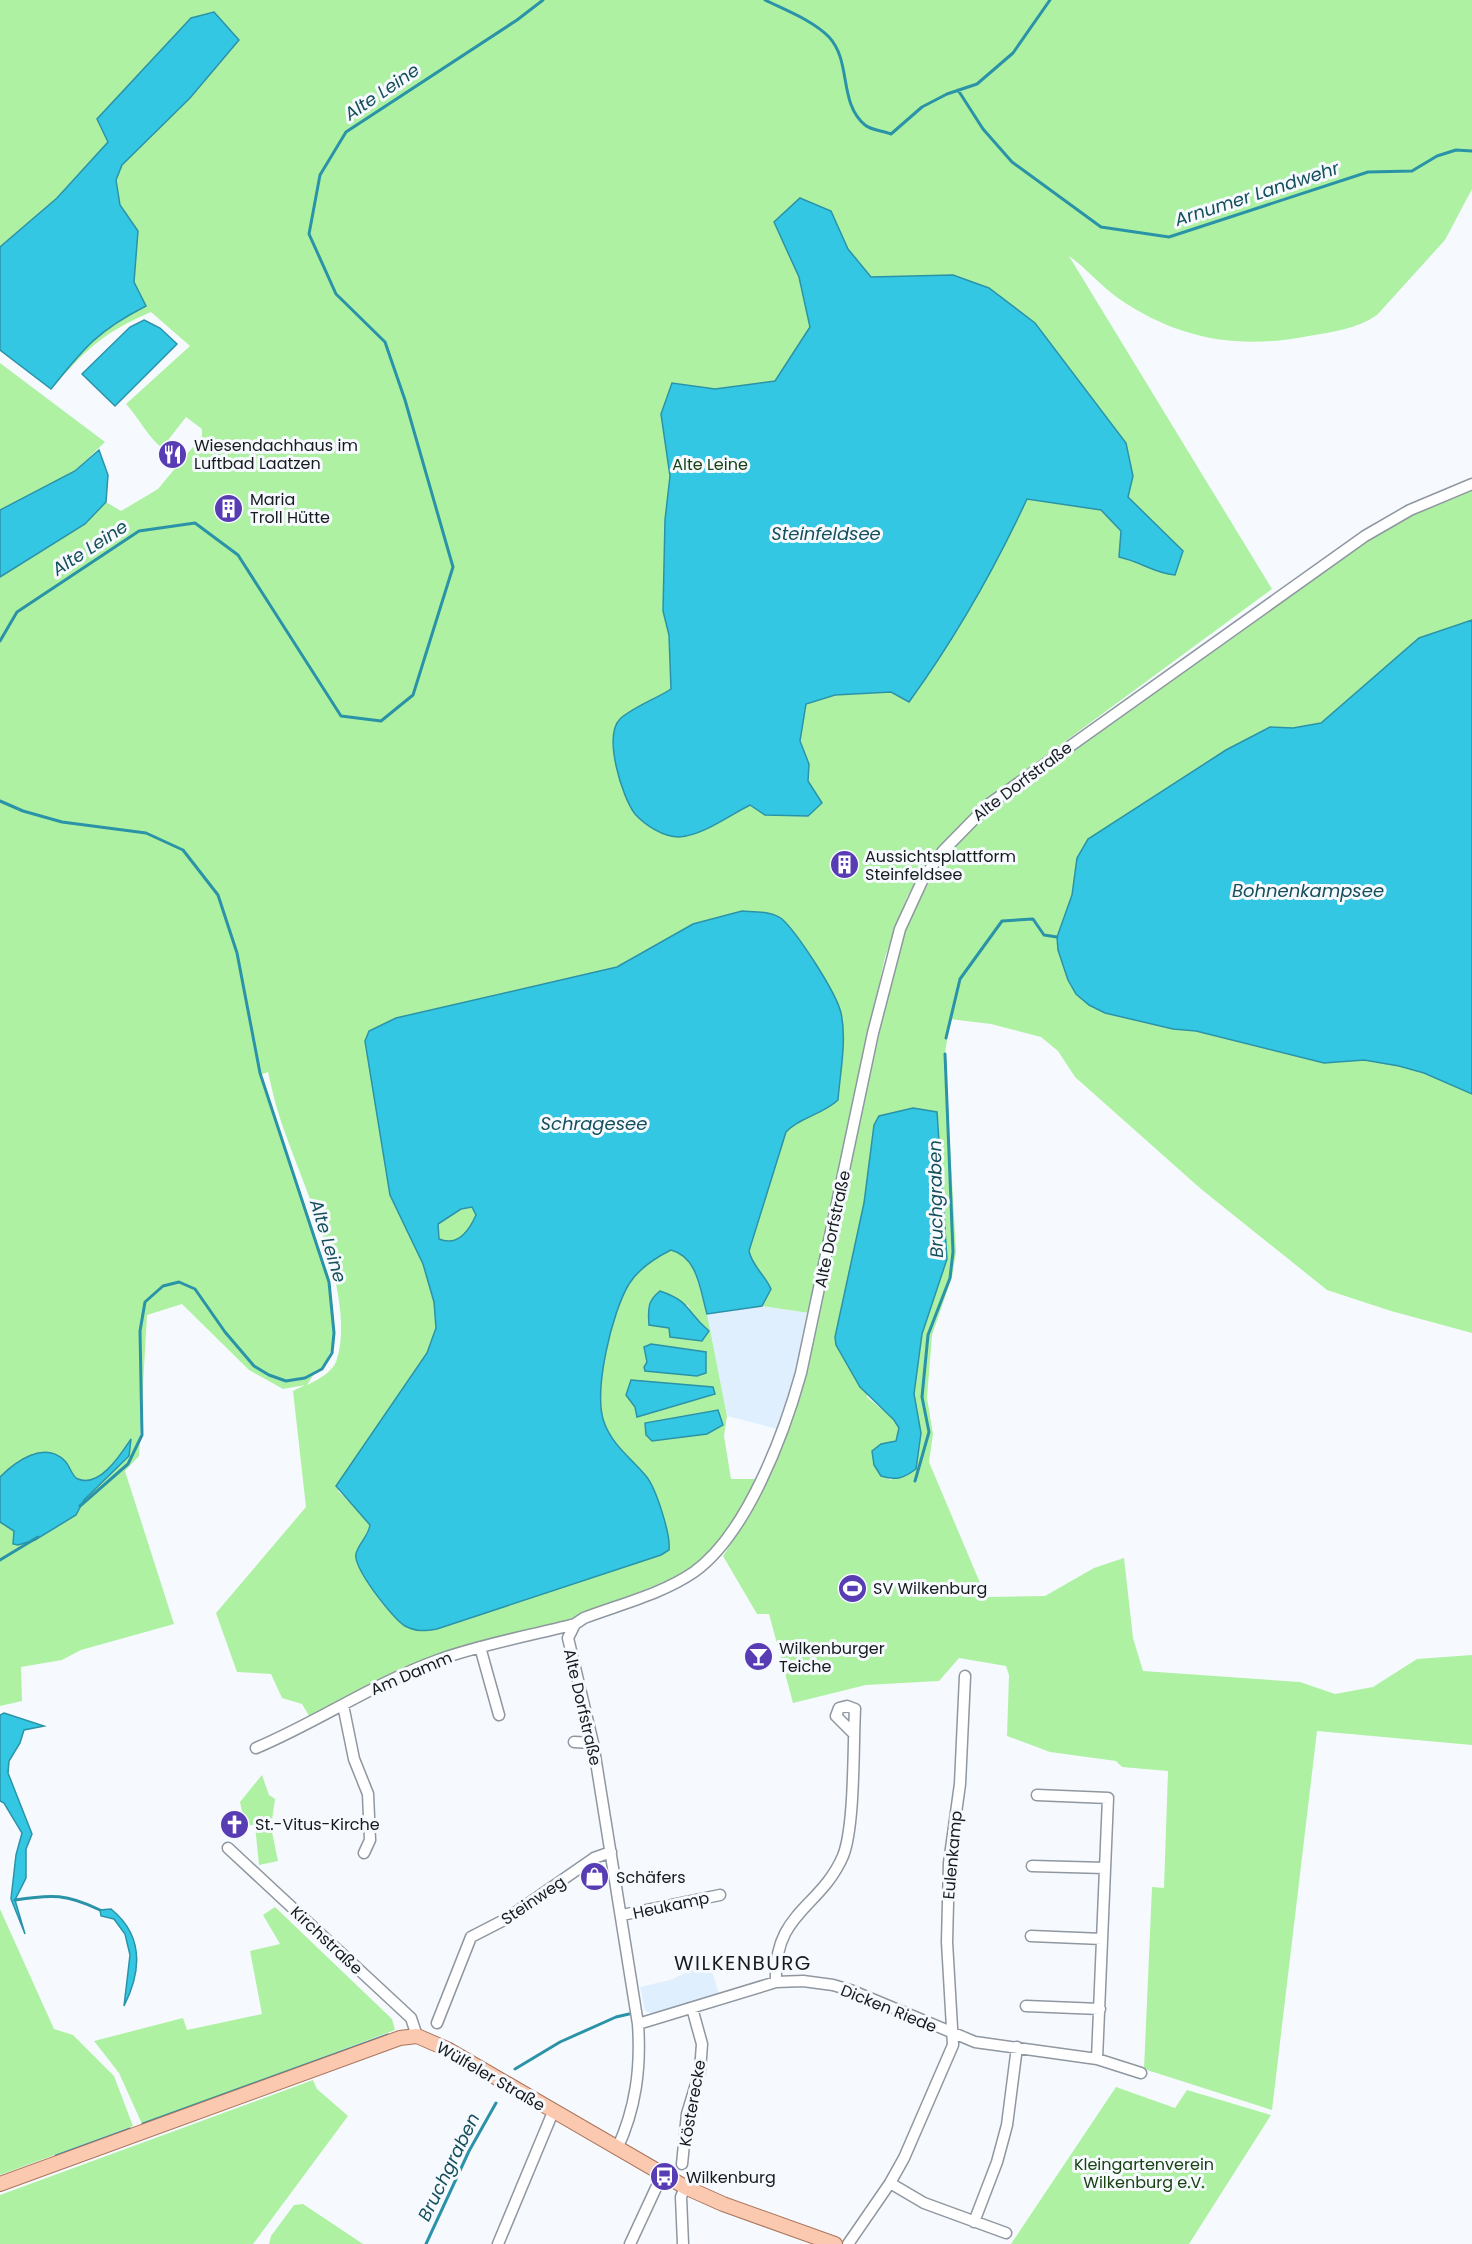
<svg xmlns="http://www.w3.org/2000/svg" width="1472" height="2244" font-family="Poppins,sans-serif">
<style>
.built{fill:#e0effe}
.green{fill:#aef1a3;fill-rule:evenodd}
.water{fill:#34c7e3;stroke:#2b93a8;stroke-width:1.5;fill-rule:evenodd}
.lines{fill:none;stroke-linecap:round;stroke-linejoin:round}
.stream{stroke:#2b93a8;stroke-width:3}
.minor-casing{stroke:#8f97a0;stroke-width:13}
.major-casing{stroke:#aa745b;stroke-width:16}
.minor{stroke:#fff;stroke-width:10}
.major{stroke:#fbc8b0;stroke-width:14}
.labels{text-anchor:middle;stroke-width:6;stroke-linejoin:round;paint-order:stroke}
.poi-label{font-size:16px;fill:#171b1e;stroke:#f6fafe;text-anchor:start}
.park-label{font-size:16px;fill:#184311;stroke:#f6fafe}
.street-label{font-size:16px;fill:#171b1e;stroke:#f6fafe}
.water-label{font-size:18px;font-style:italic;fill:#144f5b;stroke:#f6fafe}
.quarter-label{font-size:20px;letter-spacing:1.5px;fill:#171b1e;stroke:#f6fafe}
</style>
<rect width="100%" height="100%" fill="#f6fafe"/>
<path class="built" d="M762,1306L809,1313L794,1381L777,1429L727,1416L707,1314Z
M709,1962L719,1994L653,2014L645,2011L640,1987L670,1980Z"/>
<path class="green" d="M0,0H1472V189L1445,240L1377,315C1357,329 1332,332 1309,336C1238,350 1177,339 1118,298C1100,285 1086,268 1069,256L1272,589L988,798L938,848L917,879L907,897L885,957L809,1313L762,1306L771,1289C765,1275 752,1266 749,1251L786,1132C801,1117 822,1115 838,1100L843,1042L693,924L617,967L396,1018L369,1031L365,1041L390,1195L423,1264L434,1302L436,1328L427,1353L338,1491L365,1517L370,1525L356,1555L357,1564L383,1605L647,1478C631,1462 608,1443 603,1419C595,1380 608,1319 629,1285C639,1268 655,1258 671,1250L683,1253L692,1263L707,1314L727,1416L724,1436L731,1479H756L726,1534L698,1563L674,1578L563,1622L451,1651L311,1719L302,1704L282,1698L271,1674L237,1672L216,1613L306,1507L293,1391L305,1385L283,1389L249,1370L182,1304L147,1315L139,1456L125,1471L174,1624L81,1650L62,1660L21,1667L22,1701L0,1706V529L97,512L106,502L121,511L158,489L202,436V429L186,417L162,448C146,435 140,419 126,404L190,346L151,312C102,333 86,350 51,389L0,350ZM268,1072C271,1085 274,1099 278,1112C298,1177 357,1292 337,1359C334,1371 318,1380 307,1385L314,1374L322,1369L334,1344L329,1282L260,1075ZM688,1305L702,1341L670,1337V1328L649,1325L648,1306ZM651,1344L706,1352L667,1372L646,1371L647,1363L644,1347ZM631,1380L713,1387L637,1417L635,1406L626,1395ZM718,1410L722,1424L707,1434L652,1441Z
M0,363L105,442L75,471L0,510Z
M1472,490V620L1419,638L1321,723L1293,729L1270,727L1226,750L1088,839L1077,858L1072,895L1057,937L1068,980L1076,994L1089,1005L1105,1013L1173,1029L1196,1031L1324,1063L1364,1060L1399,1066L1424,1073L1472,1094V1333L1391,1311L1327,1290L1201,1189L1075,1077L1058,1051L1041,1037L991,1024L950,1019L945,1054L956,1252L952,1277L932,1335L927,1398L933,1434L929,1462L986,1597L1045,1596L1094,1568L1124,1558L1133,1638L1143,1671L1300,1682L1335,1694L1373,1687L1417,1659L1472,1655V1745L1317,1731L1272,2110L1144,2069L1152,1887L1164,1888L1168,1771L1122,1767L1116,1761L1050,1752L1007,1736L1009,1675L1006,1666L959,1658L939,1681L866,1685L793,1703L769,1614H757L723,1556L742,1526L766,1479L798,1400L895,961C917,891 946,847 1002,799L1368,539L1413,513ZM874,1125L947,1259L922,1334L914,1394L921,1433L891,1480L881,1476L874,1465L881,1444L896,1441L899,1428L894,1420L867,1397L864,1203Z
M472,1207L476,1215C469,1231 459,1247 439,1239L438,1224L461,1209Z
M262,1775L269,1795L275,1799L271,1827L278,1861L259,1865L255,1825H245L240,1802Z
M275,1907L392,2019L395,2030L142,2124L119,2073L94,2041L183,2018L187,2030L262,2014L250,1951L280,1944L263,1915Z
M0,1909L54,2029L73,2035L114,2076L133,2126L0,2175Z
M313,2080L317,2089L348,2116L253,2244H0V2195Z
M1116,2087L1175,2108L1187,2090L1271,2115L1189,2244H1011Z
M303,2204L363,2244H269L271,2236L294,2205Z"/>
<path class="water" d="M214,12L239,40L190,98L122,165L116,180L120,205L138,231L134,282L146,306C97,331 84,348 51,389L0,350V247L57,198L108,142L97,119L191,18Z
M800,198L831,211L848,249L871,277L953,275L989,288L1035,323L1126,443L1133,476L1128,497L1183,551L1175,575C1153,573 1142,562 1119,557L1121,531L1101,510L1027,499C994,570 956,637 909,702L891,692L835,695L806,704L800,741L809,764L808,781L822,803L808,816L765,815L750,805C730,815 702,836 679,837C663,837 645,825 635,814C622,797 603,736 620,719C633,707 656,699 671,689L669,635L663,611L665,520L670,476L661,414L672,383L715,389L775,381L810,327L799,277L774,222Z
M144,320L160,328L177,344L115,406L82,374L130,327Z
M99,450L108,475L106,502L85,524L0,577V510L75,471Z
M1472,620V1094L1424,1073L1399,1066L1364,1060L1324,1063L1196,1031L1173,1029L1105,1013L1089,1005L1076,994L1068,980L1058,950L1057,937L1072,895L1077,858L1088,839L1226,750L1270,727L1293,728L1321,723L1419,638Z
M742,911C755,912 772,911 782,919C798,934 836,992 841,1013C847,1040 840,1073 838,1100C822,1115 800,1117 786,1132L749,1251C752,1266 765,1275 771,1289L762,1306L707,1314C700,1290 698,1257 671,1250C655,1258 639,1268 629,1284C612,1312 593,1391 604,1422C612,1445 631,1458 646,1476C656,1488 671,1535 669,1550L661,1555L437,1629C425,1631 416,1632 405,1626C393,1619 353,1568 356,1554C358,1544 368,1537 370,1525L336,1486L427,1353L436,1328L434,1302L423,1264L390,1195L365,1041L369,1031L396,1018L617,967L693,924ZM472,1207L476,1215C469,1231 458,1247 439,1239L438,1224L461,1209Z
M913,1108L937,1112L947,1259L922,1334L914,1394L921,1433L916,1469C904,1478 896,1481 881,1476L874,1465L872,1451L881,1444L896,1441L899,1428L894,1420L860,1387L836,1345L835,1337L864,1203L874,1125L879,1116Z
M660,1291C692,1302 685,1311 709,1331L702,1341L670,1337L669,1328L649,1325C648,1310 647,1301 660,1291Z
M651,1344L706,1352V1373L697,1376L645,1371L644,1367L647,1362L644,1347Z
M631,1380L713,1387L715,1394L637,1417L635,1407L626,1395Z
M718,1410L723,1425L707,1434L652,1441L646,1435L645,1423Z
M131,1439L129,1456L84,1500L76,1515L35,1540L18,1545L13,1544L14,1531L0,1522V1477C15,1462 44,1440 65,1461C70,1466 72,1477 78,1479C100,1488 121,1454 131,1439Z
M4,1713L44,1726L24,1730L20,1743L9,1761L8,1773L32,1834L26,1849V1878L15,1900L25,1934L11,1899L16,1855L22,1833L4,1803L0,1801V1715Z
M111,1909C143,1935 142,1970 124,2006L130,1955L125,1934L114,1919L101,1916L100,1910Z"/>
<g class="lines">
<path class="stream" d="M765,0C787,11 812,20 829,37C852,62 838,102 865,125C871,130 883,131 891,134L922,107L947,94L977,84L1013,53L1050,0
M958,90L983,129L1012,162L1101,227L1169,237L1368,172L1412,171L1437,156L1456,150L1472,151
M0,641L17,612L139,531L195,523L238,555L341,716L381,721L413,695L453,567L405,400L385,342L336,294L309,234L320,175L346,132L517,20L543,0
M0,801L23,811L62,822L146,833L183,850L218,895L237,953L260,1073L329,1282L334,1333L332,1353L322,1369L305,1378L286,1381L269,1375L254,1366L225,1332L195,1289L179,1282L163,1286L145,1302L140,1331L142,1435L128,1464L80,1506
M946,1038L960,979L1002,921L1033,919L1044,935L1057,937
M915,1481L929,1432L922,1397L928,1335L950,1278L953,1252L945,1054
M0,1560L38,1537
M15,1900C52,1894 67,1894 100,1910
M515,2069L560,2042L616,2017L629,2014
M143,2124L388,2035
M56,2156L130,2129
M426,2244L469,2151L496,2103"/>
<defs>
<path id="minor" d="M480,1647L499,1715
M343,1705L354,1759L368,1794L370,1840L364,1853
M574,1742L593,1743
M256,1748C318,1722 374,1683 438,1660C482,1644 529,1636 575,1624
M1037,1795L1108,1798L1097,2059
M228,1848L411,2018L417,2036
M1032,1866L1105,1868
M622,1915L720,1895
M1031,1936L1102,1939
M776,1982C773,1912 820,1909 843,1856C855,1826 853,1745 855,1709L847,1706L839,1708L836,1716L854,1734
M1026,2006L1100,2009
M437,2023L471,1937L506,1919L594,1858L611,1852
M638,2024L776,1982L803,1981L833,1985L853,1991L975,2042L1097,2059L1141,2073
M617,2149C636,2108 641,2068 638,2024L593,1743L568,1638L575,1624L584,1618C621,1604 662,1594 694,1572C747,1534 784,1434 801,1373L873,1033L900,929L923,879L943,851L989,804L1365,536L1410,510L1472,484
M682,2164L687,2114L700,2071L702,2044L692,2008
M890,2183L924,2203L1006,2233
M974,2222L997,2162L1007,2125L1017,2047
M498,2244L553,2112
M630,2244L662,2175
M683,2244L681,2197L685,2187
M848,2244L890,2183L904,2158L953,2045L947,1942L949,1863L960,1784L965,1676"/>
<path id="major" d="M0,2184L400,2038L417,2036L447,2049L685,2187L723,2204L835,2244"/>
</defs>
<use href="#minor" class="minor-casing"/>
<use href="#major" class="major-casing"/>
<use href="#minor" class="minor"/>
<use href="#major" class="major"/>
</g>
<defs>
<symbol id="restaurant-disc" viewBox="-11 -11 22 22"><circle r="9.5" fill="#583cb4" stroke="#f6fafe"/><path d="M-5-6h1v4h1v-4h1v4h1v-4h1v5L-1.5 .5V6h-2V.5L-5-1ZM5-6V6H3V1.5H1.5Q1.5-4 5-6Z" fill="#fff"/></symbol>
<symbol id="building-disc" viewBox="-11 -11 22 22"><circle r="9.5" fill="#583cb4" stroke="#f6fafe"/><path d="M-4-6H4V6H1V3H-1V6H-4ZM-2.5-4.3h1.7v1.8h-1.7ZM.8-4.3h1.7v1.8H.8ZM-2.5-1h1.7V.8h-1.7ZM.8-1h1.7V.8H.8Z" fill="#fff"/></symbol>
<symbol id="stadium-disc" viewBox="-11 -11 22 22"><circle r="9.5" fill="#583cb4" stroke="#f6fafe"/><path d="M0-5a6.5 5 0 1 0 0 10a6.5 5 0 1 0 0-10ZM-3.5-1.8h7v3.6h-7Z" fill="#fff"/></symbol>
<symbol id="bar-disc" viewBox="-11 -11 22 22"><circle r="9.5" fill="#583cb4" stroke="#f6fafe"/><path d="M-6-5H6L.8 .8V4.5H3.5V6h-7V4.5H-.8V.8Z" fill="#fff"/></symbol>
<symbol id="church-disc" viewBox="-11 -11 22 22"><circle r="9.5" fill="#583cb4" stroke="#f6fafe"/><path d="M-1.2-6h2.4v3.5h3.3v2.4h-3.3V6h-2.4V-.1h-3.3v-2.4h3.3Z" fill="#fff"/></symbol>
<symbol id="shop-disc" viewBox="-11 -11 22 22"><circle r="9.5" fill="#583cb4" stroke="#f6fafe"/><path d="M-5-2.5h2.3a2.7 3.5 0 0 1 5.4 0H5L5.5 6h-11ZM-1.5-2.5h3a1.5 2.3 0 0 0-3 0Z" fill="#fff"/></symbol>
<symbol id="bus-disc" viewBox="-11 -11 22 22"><circle r="9.5" fill="#583cb4" stroke="#f6fafe"/><path d="M-5-6H5V4H4V6H2V4H-2V6H-4V4H-5ZM-3.5-4V0h7V-4ZM-3.5 1.2v1.5H-2V1.2ZM2 1.2v1.5H3.5V1.2Z" fill="#fff"/></symbol>
</defs>
<g fill-rule="evenodd">
<use href="#restaurant-disc" x="156" y="438" width="33" height="33"/>
<use href="#building-disc" x="212" y="492" width="33" height="33"/>
<use href="#building-disc" x="828" y="848" width="33" height="33"/>
<use href="#stadium-disc" x="836" y="1572" width="33" height="33"/>
<use href="#bar-disc" x="742" y="1640" width="33" height="33"/>
<use href="#church-disc" x="218" y="1808" width="33" height="33"/>
<use href="#shop-disc" x="578" y="1860" width="33" height="33"/>
<use href="#bus-disc" x="648" y="2160" width="33" height="33"/>
</g>
<g class="labels">
<g class="poi-label">
<text x="194" y="451">Wiesendachhaus im<tspan x="194" dy="18">Luftbad Laatzen</tspan></text>
<text x="250" y="505">Maria<tspan x="250" dy="18">Troll Hütte</tspan></text>
<text x="865" y="862">Aussichtsplattform<tspan x="865" dy="18">Steinfeldsee</tspan></text>
<text x="873" y="1594">SV Wilkenburg</text>
<text x="779" y="1654">Wilkenburger<tspan x="779" dy="18">Teiche</tspan></text>
<text x="255" y="1830">St.-Vitus-Kirche</text>
<text x="616" y="1883">Schäfers</text>
<text x="686" y="2183">Wilkenburg</text>
</g>
<g class="park-label">
<text x="710" y="470">Alte Leine</text>
<text x="1144" y="2170">Kleingartenverein<tspan x="1144" dy="18">Wilkenburg e.V.</tspan></text>
</g>
<g class="street-label">
<text transform="translate(1022 781) rotate(-37)" y="6">Alte Dorfstraße</text>
<text transform="translate(832 1229) rotate(-78)" y="6">Alte Dorfstraße</text>
<text transform="translate(411 1673) rotate(-23)" y="6">Am Damm</text>
<text transform="translate(583 1707) rotate(77)" y="6">Alte Dorfstraße</text>
<text transform="translate(952 1855) rotate(-85)" y="6">Eulenkamp</text>
<text transform="translate(533 1900) rotate(-34)" y="6">Steinweg</text>
<text transform="translate(671 1905) rotate(-12)" y="6">Heukamp</text>
<text transform="translate(327 1940) rotate(43)" y="6">Kirchstraße</text>
<text transform="translate(889 2008) rotate(22)" y="6">Dicken Riede</text>
<text transform="translate(491 2076) rotate(30)" y="6">Wülfeler Straße</text>
<text transform="translate(692 2103) rotate(-80)" y="6">Kösterecke</text>
</g>
<g class="water-label">
<text transform="translate(382 92) rotate(-34)" y="6">Alte Leine</text>
<text transform="translate(1257 194) rotate(-18)" y="6">Arnumer Landwehr</text>
<text x="826" y="540">Steinfeldsee</text>
<text transform="translate(90 548) rotate(-33)" y="6">Alte Leine</text>
<text x="1308" y="897">Bohnenkampsee</text>
<text x="594" y="1130">Schragesee</text>
<text transform="translate(936 1199) rotate(-91)" y="6">Bruchgraben</text>
<text transform="translate(328 1241) rotate(73)" y="6">Alte Leine</text>
<text transform="translate(449 2167) rotate(-64)" y="6">Bruchgraben</text>
</g>
<g class="quarter-label">
<text x="743" y="1970">WILKENBURG</text>
</g>
</g>
</svg>
